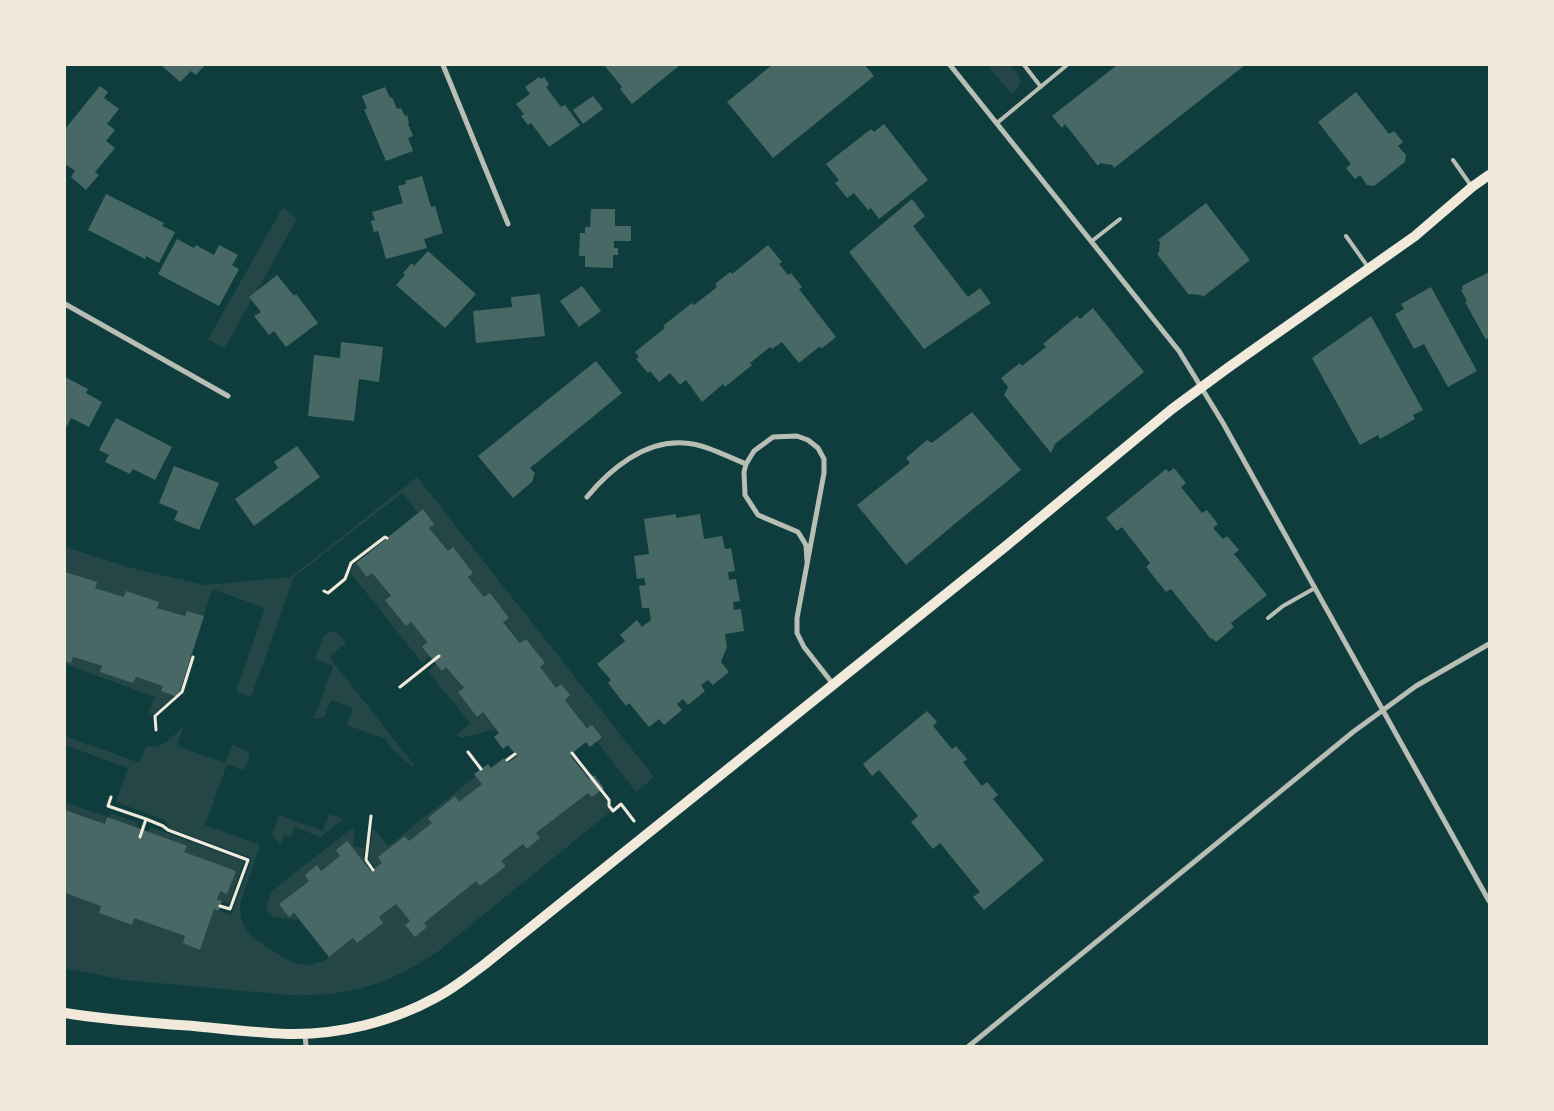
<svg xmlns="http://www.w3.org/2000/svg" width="1554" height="1111" font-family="Rubik,sans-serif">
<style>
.green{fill:#244646}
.building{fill:#486865}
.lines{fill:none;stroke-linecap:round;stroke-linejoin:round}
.path{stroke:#f1e9da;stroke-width:3}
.service{stroke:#b8beb3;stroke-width:4}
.minor{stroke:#b8beb3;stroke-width:5}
.secondary{stroke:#f1e9da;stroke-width:10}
</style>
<rect width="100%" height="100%" fill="#0f3d3e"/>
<path class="green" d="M988,65H1010L1017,72L1021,81L1017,89L1011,94Z
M283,207L297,219L225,347H222L208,339Z
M417,477L654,777L636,792L593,736V735L402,493L294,577L251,697L236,691L265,608L212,589L202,622L65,578V547L135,569L205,585L291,577Z
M361,559L435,653L422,663L350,572L353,565Z
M329,631L338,633L346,643L329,657L415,766L413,767L396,753L385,739L347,725L353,708L331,700L324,717L317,719L314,718L333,666L315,659L323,637Z
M65,655L180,691L156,712L151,714L149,712L155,697L65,664Z
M441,660L496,729L461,738L456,735L470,723L428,671Z
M183,727L177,746L225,763L232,745L245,750L249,753V758L244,770L227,764L205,825L260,845L241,901C236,929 255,939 275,952C284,958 293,964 304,965C312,965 319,963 327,959L396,904L416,928L595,787L607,801V807L610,812L440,950C391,984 350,997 290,995L124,980L65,968V893L202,942L214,909L231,915L252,858L169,828L165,820L116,802L128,768L65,745V736L140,763L146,746C162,750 172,737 183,727Z
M476,776L482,784L376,868L369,859L372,830L376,831L388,846Z
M65,802L110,818L111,813L138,823L134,834L65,810Z
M329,814L343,819L321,837L294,827L291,837L284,835L280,845L272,835L279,815L323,831Z
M150,827L244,861L229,904L217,900L228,869L146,838Z
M352,828H355L353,846L364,848L363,861L351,847L284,900L298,920L274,917L269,914L266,907L272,891Z"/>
<path class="building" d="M161,65H205L196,75L191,71L180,82Z
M604,65H680L632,104L620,89L622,87Z
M772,65H865L874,76L773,158L727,102Z
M1117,65H1245L1114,168L1112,165L1100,163L1098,166L1065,124L1062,128L1052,116Z
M539,77L541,79L544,77L549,84L546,87L561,107L565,105L580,125L549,147L531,123L528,125L521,116L524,114L516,104L530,94L525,87Z
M100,86L108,92L104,98L119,109L107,124L115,130L106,141L115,148L95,172L99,175L86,190L71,177L75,171L67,165L65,168V129Z
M385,87L390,98L392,97L397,109L401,108L405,116L407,115L409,123L408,124L413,136L408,138L413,151L386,161L364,109H367L362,96Z
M1356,92L1389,134L1394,131L1403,142L1398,146L1406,155L1405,162L1374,186L1367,185L1360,175L1355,179L1346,168L1351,164L1318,122Z
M593,96L603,109L583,124L573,110Z
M884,124L928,180L879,219L871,208L868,210L854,193L847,198L835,183L839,180L826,164L871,129L874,132Z
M422,176L431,207L435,206L443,233L424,239L427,248L386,259L378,231L374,232L371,221L375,220L372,212L403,203L398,186L406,184L405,181Z
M106,194L164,223L162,226L175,232L159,263L146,256L145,259L88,230Z
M912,199L925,216L913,226L968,297L980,288L991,303L924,349L849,252Z
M1206,203L1250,260L1203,297L1201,295L1191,294L1189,295L1157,254L1159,252L1160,242L1158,240Z
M591,209H615V226H631V241H614V248H618V255H613V268L585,267V256H579L580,233H585V227H590Z
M177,239L194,248L196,245L214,255L219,245L238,255L232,265L239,269L219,306L158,274Z
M768,245L782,262L779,264L788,275L791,273L802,287L799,289L836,337L821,349L820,346L799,363L782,342L772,349L770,347L750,363L752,365L725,387L723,384L702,402L686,380L680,385L670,373L659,382L650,371L648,373L636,359L639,357L635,352L665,328L663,326L692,303L694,305L717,287L715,284L730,272L732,274Z
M428,251L476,294L445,328L396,285L405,275L403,273L412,263L414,266Z
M1489,272V341L1488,338L1486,340L1465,302L1467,301L1461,290L1463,289L1462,286Z
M277,275L294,296L296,294L318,323L286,347L274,331L269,335L254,316L261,312L249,297Z
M582,286L601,311L579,327L560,301Z
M1431,287L1477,371L1448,387L1424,344L1414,349L1395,314L1404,309L1401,304Z
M540,294L545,336L476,343L473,311L512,307L511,297Z
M1093,308L1144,372L1055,444L1051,453L1004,395L1008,387L1001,378L1020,363L1022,366L1046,347L1043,344L1077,316L1080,319Z
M1371,316L1423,410L1413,415L1415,419L1380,439L1378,435L1360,445L1312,358Z
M341,342L383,347L379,382L359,379L354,421L308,416L314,355L340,358Z
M596,361L622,393L530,468L535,473L532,482L513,498L478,456Z
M65,377L88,389L86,393L102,402L89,427L71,418L65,430Z
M972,412L1021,470L957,522L906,565L857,505L910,463L906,458L927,440L932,443Z
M116,418L172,447L155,480L133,469L130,474L105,462L109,455L99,450Z
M297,446L320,477L254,526L235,499L278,468L274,462Z
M174,466L219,483L199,530L174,520L178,511L159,503Z
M1174,468L1186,483L1181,487L1202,513L1207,510L1218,524L1213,528L1223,539L1227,536L1239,550L1234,554L1267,595L1231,623L1234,627L1216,642L1212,638L1211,639L1171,589L1166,592L1146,567L1150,563L1122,527L1117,531L1106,518L1166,469L1169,472Z
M423,509L434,524L429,528L448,551L453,547L473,573L468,577L484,597L490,593L509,618L503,622L520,643L526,639L545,663L540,667L556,688L561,684L570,695L565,700L587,728L592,725L602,737L590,747L586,742L570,755L589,779L594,775L604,788L592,797L588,793L536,833L540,838L527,849L523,844L501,861L506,866L480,886L476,881L424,923L427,927L415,937L405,925L410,921L396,904L379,917L383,923L357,943L353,938L329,957L294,913L289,917L279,904L309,881L305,875L317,865L321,871L340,856L336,850L347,841L371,871L382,863L378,857L405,836L409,841L432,823L428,818L455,796L459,802L482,784L474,774L488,764L491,768L504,758L508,763L517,756L508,745L503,749L494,737L499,733L483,712L477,717L458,692L464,688L446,667L442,671L422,647L427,642L411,622L406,626L385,600L391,596L372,573L367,577L356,563Z
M676,514V518L700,514L704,539L722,536L725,549L731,548L735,571L728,572L729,580L736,579L740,601L733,602L734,610L741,609L744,631L725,634L727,647L721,662L729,672L713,685L708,680L701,685L705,691L688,705L683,699L677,704L682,710L664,725L659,719L649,727L629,703L626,706L608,683L611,680L597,664L625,641L620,635L637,620L642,627L651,620L649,608H642L639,586L646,585L644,578L637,579L634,556L649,554L644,519Z
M65,572L97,582L95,588L124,597L126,591L159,602L157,608L185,616L187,611L204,616L178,697L161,691L163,686L136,677L133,683L100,672L102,666L73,657L71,663L65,661Z
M927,711L937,722L933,726L952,749L956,746L967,759L963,762L982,786L987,782L998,795L993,799L1044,860L984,910L973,897L980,892L940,843L933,849L911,822L918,816L879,770L872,776L863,764Z
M65,810L105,824L107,817L130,825L187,846L184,852L236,871L227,894L220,891L217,900L222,901L220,906L219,911L214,909L200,950L183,943L185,936L134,918L132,925L99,913L101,906L65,893Z"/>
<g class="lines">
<path class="path" d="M324,591L328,593L345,579L351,563L385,537L387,538
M400,687L439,656
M156,730L155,716L182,692L193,657
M468,752L481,769
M572,753L609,800V806L613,811L621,804L634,821
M507,760L515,754
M111,797L108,806L146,819L140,837
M371,816L366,860L373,870
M146,819L163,826L168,830L248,860L230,909L220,906"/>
<path class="service" d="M1024,65L1041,87
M997,123L1067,65
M1453,160L1472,187
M1346,236L1368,267
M1092,241L1120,219
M1268,618L1283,606L1315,588"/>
<path class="minor" d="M443,65L508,224
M950,65L1179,351L1223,423L1489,901
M65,304L228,396
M587,497C610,469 645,440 684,443C705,444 726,456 746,464
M807,561L806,545L798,532L758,515L745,495L744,472L746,464L754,451L773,437L797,436L808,440L818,448L824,459V473L797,618V633L804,647L833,684
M305,1034L306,1046
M969,1046L1353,732L1416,686L1489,644"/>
<path class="secondary" d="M65,1013C107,1020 151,1023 194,1026C225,1029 257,1033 288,1034C339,1035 391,1022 435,998C453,989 469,976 485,964L1006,546L1172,409L1229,367L1415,236L1472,187L1489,175"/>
</g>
<rect width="1554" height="1111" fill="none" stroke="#f1e9da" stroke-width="132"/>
</svg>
